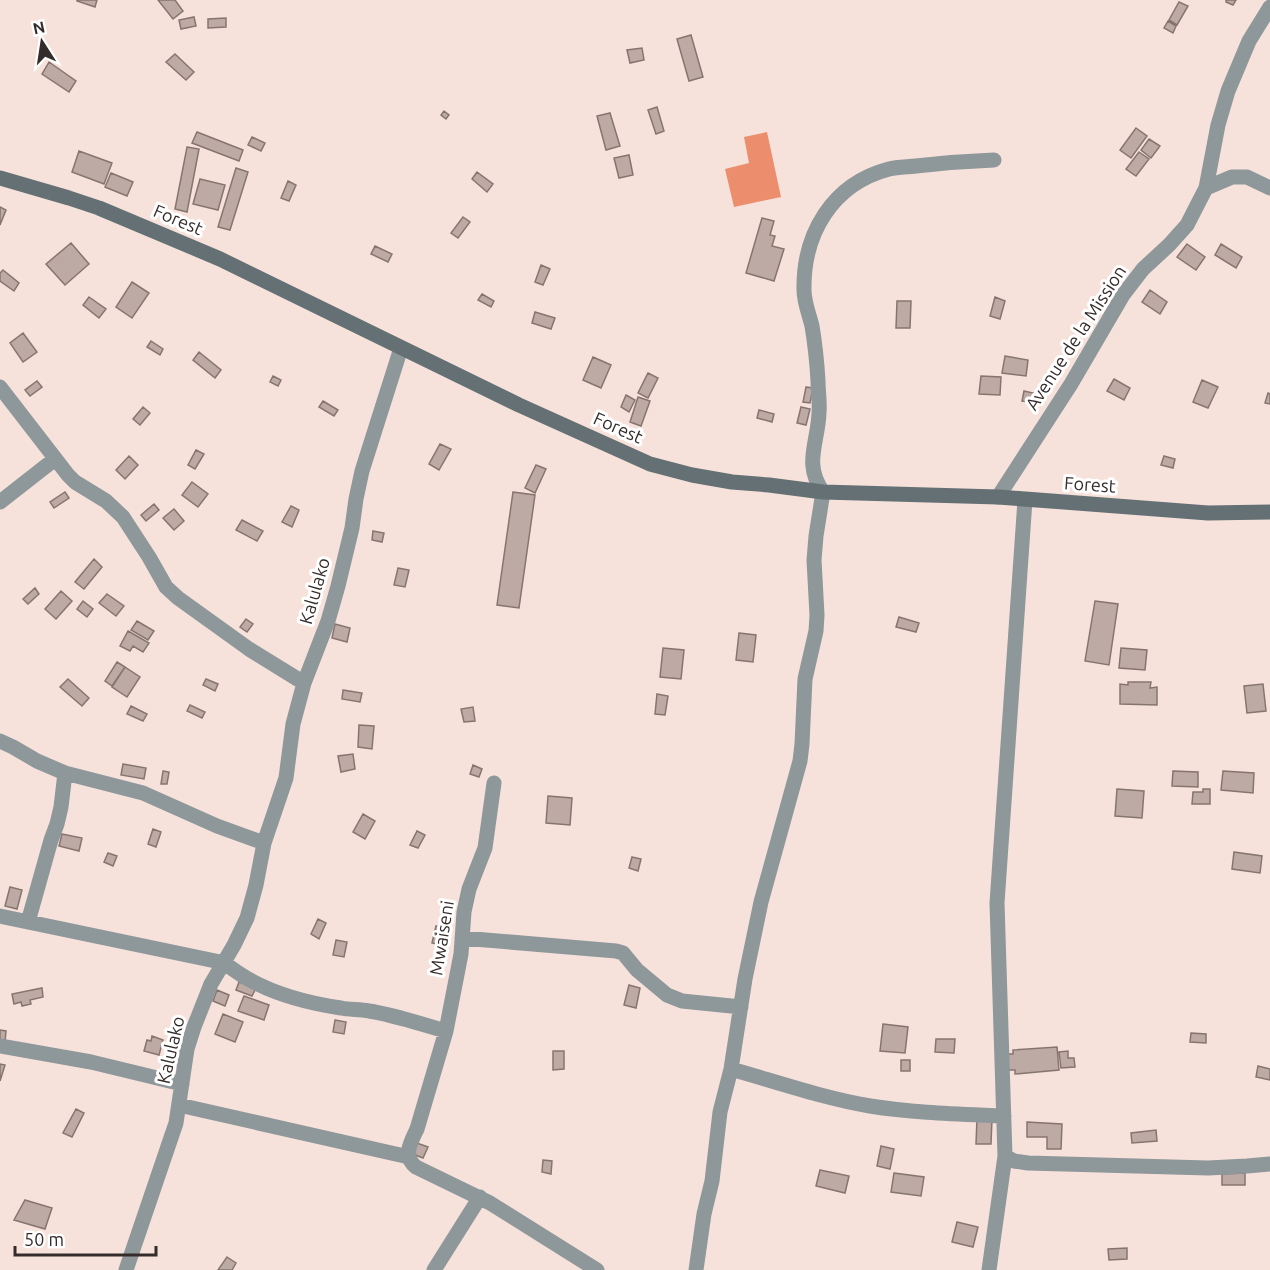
<svg xmlns="http://www.w3.org/2000/svg" width="1270" height="1270" font-family="Ubuntu,sans-serif">
<style>
.water{fill:#ec8d6d}
.building{fill:#beaaa4;stroke:#86756f;stroke-width:1.5}
.lines{fill:none;stroke-linecap:round;stroke-linejoin:round}
.street{stroke:#8e979a;stroke-width:15}
.secondary{stroke:#647074;stroke-width:15}
.labels{text-anchor:middle;stroke-width:6;stroke-linejoin:round;paint-order:stroke}
.street-label{font-size:18px;fill:#342c2a;stroke:#fff}
</style>
<rect width="100%" height="100%" fill="#f6e2db"/>
<path class="water" d="M767,132L781,197L734,207L725,169L749,163L744,137Z"/>
<path class="building" d="M77,0H97L95,7L77,1Z
M158,0H175L183,11L173,19Z
M1226,0H1236L1233,5L1226,2Z
M1179,2L1188,6L1177,25L1169,20Z
M194,17L196,26L181,29L179,20Z
M226,18V27L208,28V19Z
M1168,21L1176,26L1173,33L1164,28Z
M691,35L703,77L689,81L677,39Z
M642,48L644,60L630,63L627,50Z
M175,54L194,72L186,80L166,62Z
M49,62L76,81L69,92L42,74Z
M657,107L664,131L656,134L648,110Z
M444,111L449,115L446,119L441,115Z
M610,113L620,146L606,150L597,116Z
M1136,128L1147,136L1131,158L1120,150Z
M197,132L243,150L239,161L192,143Z
M252,137L265,143L261,151L248,145Z
M1149,139L1160,146L1151,158L1141,150Z
M187,147L199,149L187,212L175,209Z
M79,151L112,163L104,184L72,172Z
M1139,152L1149,159L1136,176L1126,169Z
M629,155L633,175L619,178L614,158Z
M236,168L248,172L230,230L218,227Z
M477,172L493,184L487,192L472,179Z
M111,173L133,182L127,196L105,187Z
M200,179L225,185L218,210L193,204Z
M288,181L296,185L289,201L281,198Z
M0,207L6,210L0,225Z
M463,217L470,222L458,238L451,233Z
M762,218L774,221L770,235L775,236L772,246L784,249L774,281L746,273Z
M71,243L89,264L65,285L46,264Z
M1187,244L1205,257L1196,270L1177,257Z
M1221,244L1242,257L1236,268L1215,255Z
M375,246L392,254L388,262L371,254Z
M541,265L550,269L543,285L535,282Z
M3,270L19,283L14,291L0,281V273Z
M132,282L149,293L132,318L116,307Z
M1150,290L1167,302L1160,314L1142,302Z
M482,294L494,301L491,307L478,300Z
M89,297L106,309L99,318L83,305Z
M995,297L1005,301L1000,319L990,316Z
M897,301H911L910,328H896Z
M535,312L555,318L551,329L532,323Z
M23,333L37,352L23,362L10,343Z
M151,341L163,349L160,355L147,347Z
M199,352L221,370L215,378L193,360Z
M1005,356L1028,360L1026,376L1002,373Z
M593,357L611,365L601,388L583,380Z
M648,373L658,378L648,398L638,393Z
M273,376L281,380L278,386L270,382Z
M981,376L1001,377L1000,395L979,394Z
M1114,379L1130,388L1124,400L1107,391Z
M1202,380L1218,387L1208,408L1193,402Z
M37,381L42,387L30,396L25,390Z
M806,387L813,388L810,403L803,402Z
M1024,391L1033,393L1031,402L1022,401Z
M1268,393L1270,394V404L1265,403Z
M626,395L635,400L629,412L621,407Z
M638,397L650,401L641,426L630,422Z
M323,401L338,410L334,416L319,407Z
M143,407L150,413L140,425L133,419Z
M801,407L810,409L806,425L797,423Z
M759,410L774,414L772,422L757,418Z
M440,444L451,449L439,470L429,464Z
M196,450L204,454L195,469L188,465Z
M129,456L138,465L125,479L116,470Z
M1164,456L1175,459L1173,468L1161,465Z
M536,465L546,469L535,493L525,488Z
M192,482L208,494L198,507L182,495Z
M65,492L69,498L54,508L50,502Z
M513,492L535,495L519,608L497,605Z
M154,504L159,510L146,521L141,515Z
M291,506L299,510L292,527L282,522Z
M174,509L184,521L174,530L163,518Z
M242,520L263,531L257,541L236,530Z
M373,531L384,533L382,542L372,540Z
M94,559L102,567L84,589L75,582Z
M398,568L409,570L405,587L394,585Z
M35,588L39,594L28,604L23,599Z
M61,591L72,601L56,619L45,609Z
M107,594L124,606L116,616L99,603Z
M83,601L93,609L87,617L77,609Z
M1095,601L1118,604L1109,665L1085,661Z
M899,617L919,623L916,632L896,627Z
M246,619L253,624L247,632L240,627Z
M137,621L154,631L148,640L131,630Z
M335,624L350,628L347,642L332,638Z
M128,631L149,643L143,652L133,646L130,651L120,646Z
M739,633L756,635L753,662L736,660Z
M663,648L684,650L681,679L660,677Z
M1121,648L1147,650L1145,670L1119,668Z
M117,662L125,667L112,686L105,681Z
M125,667L140,677L127,697L112,687Z
M68,679L89,698L82,706L60,687Z
M206,679L218,684L215,691L203,685Z
M1128,682H1151L1150,688L1157,687V705L1120,704V684L1128,685Z
M1263,684L1266,711L1247,713L1244,686Z
M343,690L362,693L360,702L342,699Z
M657,694L668,696L665,715L655,714Z
M190,705L205,712L202,718L187,711Z
M131,706L147,714L143,721L127,714Z
M473,707L475,721L464,722L461,709Z
M359,725L374,726L372,749L358,747Z
M353,754L355,769L341,772L338,756Z
M123,764L146,768L144,779L121,775Z
M473,765L482,769L479,777L470,774Z
M163,771L169,772L167,784H161Z
M1173,771L1198,772V787L1172,786Z
M1223,771L1254,773L1253,793L1221,790Z
M1117,789L1144,791L1142,818L1115,816Z
M1203,789H1210V804H1192L1193,792H1203Z
M548,796L572,798L570,825L546,823Z
M363,814L375,821L365,839L353,832Z
M153,829L161,832L156,847L148,844Z
M417,831L425,835L418,848L410,845Z
M62,834L82,838L79,851L59,846Z
M1234,852L1262,856L1260,873L1232,869Z
M108,853L117,856L113,866L104,862Z
M632,857L641,859L638,871L629,868Z
M10,887L22,890L17,909L5,906Z
M318,919L326,923L319,939L311,934Z
M436,926L445,928L442,945L432,943Z
M336,940L347,942L344,957L333,955Z
M239,982L256,988L252,996L236,990Z
M629,985L640,988L636,1008L624,1005Z
M42,988L43,997L30,1000L31,1004L22,1006L21,1002L14,1004L12,994Z
M217,990L229,995L225,1006L213,1001Z
M244,996L269,1005L264,1020L238,1011Z
M223,1014L243,1022L235,1042L215,1034Z
M335,1020L346,1022L344,1034L333,1032Z
M883,1024L908,1027L905,1053L880,1051Z
M0,1030L6,1031L5,1042L0,1041Z
M1191,1033L1206,1034V1043L1190,1042Z
M152,1036L163,1040L159,1055L144,1051L147,1040L151,1041Z
M936,1039H955L954,1053L935,1052Z
M1057,1047L1059,1070L1015,1074V1070H1007L1006,1054H1013V1050Z
M553,1051H564V1069L553,1070Z
M1068,1051V1058H1074L1075,1067L1061,1068L1059,1052Z
M901,1060H910V1071H901Z
M0,1064L5,1065L0,1081Z
M1258,1066L1270,1069V1080L1256,1077Z
M76,1109L84,1113L72,1137L63,1133Z
M977,1118L992,1119L991,1144H976Z
M1027,1122L1062,1124L1061,1149H1047V1137H1027Z
M1156,1130L1157,1141L1132,1143L1131,1133Z
M414,1142L428,1147L423,1158L410,1153Z
M881,1146L894,1149L890,1169L877,1166Z
M543,1160L552,1161L551,1174L542,1172Z
M820,1170L849,1176L845,1193L816,1186Z
M894,1173L924,1177L921,1196L891,1192Z
M1245,1173V1185H1222V1174Z
M25,1200L52,1208L45,1229L14,1220Z
M957,1222L978,1227L973,1247L952,1242Z
M1127,1248V1259L1109,1260L1108,1249Z
M227,1257L236,1263L232,1270H218Z"/>
<g class="lines">
<path class="street" d="M1206,188L1232,177H1247L1270,188
M0,387L68,475L75,482L106,501L123,517L149,557L166,587L178,598L249,649L304,683
M998,497L1071,384L1123,295L1143,269L1169,245L1187,225L1206,188L1218,125L1228,91L1249,41L1270,7
M1025,500L997,903L1005,1156L1014,1161L1028,1163L1208,1168L1247,1166L1270,1164
M0,502L55,459
M0,741L13,747L37,761L65,773L143,793L217,826L264,843
M494,783L485,848L469,889L464,912L461,954L446,1031L417,1129C411,1142 402,1156 416,1167L490,1203L597,1270
M0,916L225,963C257,990 300,1002 341,1008C350,1010 359,1009 369,1011C395,1015 420,1024 446,1031
M28,922L51,840L57,824L61,807L65,773
M462,938L616,951L623,953L637,970L667,995L682,1001L741,1007
M0,1046L91,1062L182,1084
M731,1069C777,1082 823,1098 870,1106C914,1113 960,1114 1004,1116
M179,1105L409,1157
M126,1270L176,1123L187,1049L194,1027L211,984L234,945L247,918L256,885L264,843L286,778L293,724L304,683L328,621L338,586L352,528L356,499L362,471L401,348
M434,1270L480,1197
M696,1270L704,1214L712,1181L720,1112L731,1069L745,979L761,902L800,761L802,744L805,679L816,631L817,615L814,560L816,536L823,492C803,464 818,443 819,413C820,402 818,391 818,381C817,363 815,344 812,326C809,314 804,302 804,290C803,234 832,184 889,169C897,167 907,167 916,166C942,163 968,161 994,160
M989,1270L1005,1156"/>
<path class="secondary" d="M0,178L69,198L99,208L220,259L519,405L650,464L692,475L732,482L769,485L823,492L998,497L1208,513L1270,512"/>
</g>
<g class="labels">
<g class="street-label">
<text transform="translate(178 220) rotate(23)" y="6">Forest</text>
<text transform="translate(1076 338) rotate(-57)" y="6">Avenue de la Mission</text>
<text transform="translate(618 428) rotate(24)" y="6">Forest</text>
<text transform="translate(1090 485) rotate(4)" y="6">Forest</text>
<text transform="translate(315 591) rotate(-74)" y="6">Kalulako</text>
<text transform="translate(442 938) rotate(-81)" y="6">Mwaiseni</text>
<text transform="translate(171 1050) rotate(-77)" y="6">Kalulako</text>
</g>
</g>
<g transform="translate(42 42) rotate(348)" stroke="#ffffff" stroke-width="4.5" paint-order="stroke">
<path d="M0-4.5L10 22L0 15L-10 22Z" fill="#342c2a"/>
<text y="-9" font-size="16" font-weight="bold" text-anchor="middle" fill="#342c2a">N</text>
</g>
<path d="M15 1246v9h141v-9" fill="none" stroke="#342c2a" stroke-width="3"/>
<text x="24" y="1246" font-size="18" fill="#342c2a" stroke="#ffffff" stroke-width="4.5" paint-order="stroke">50 m</text>
</svg>
